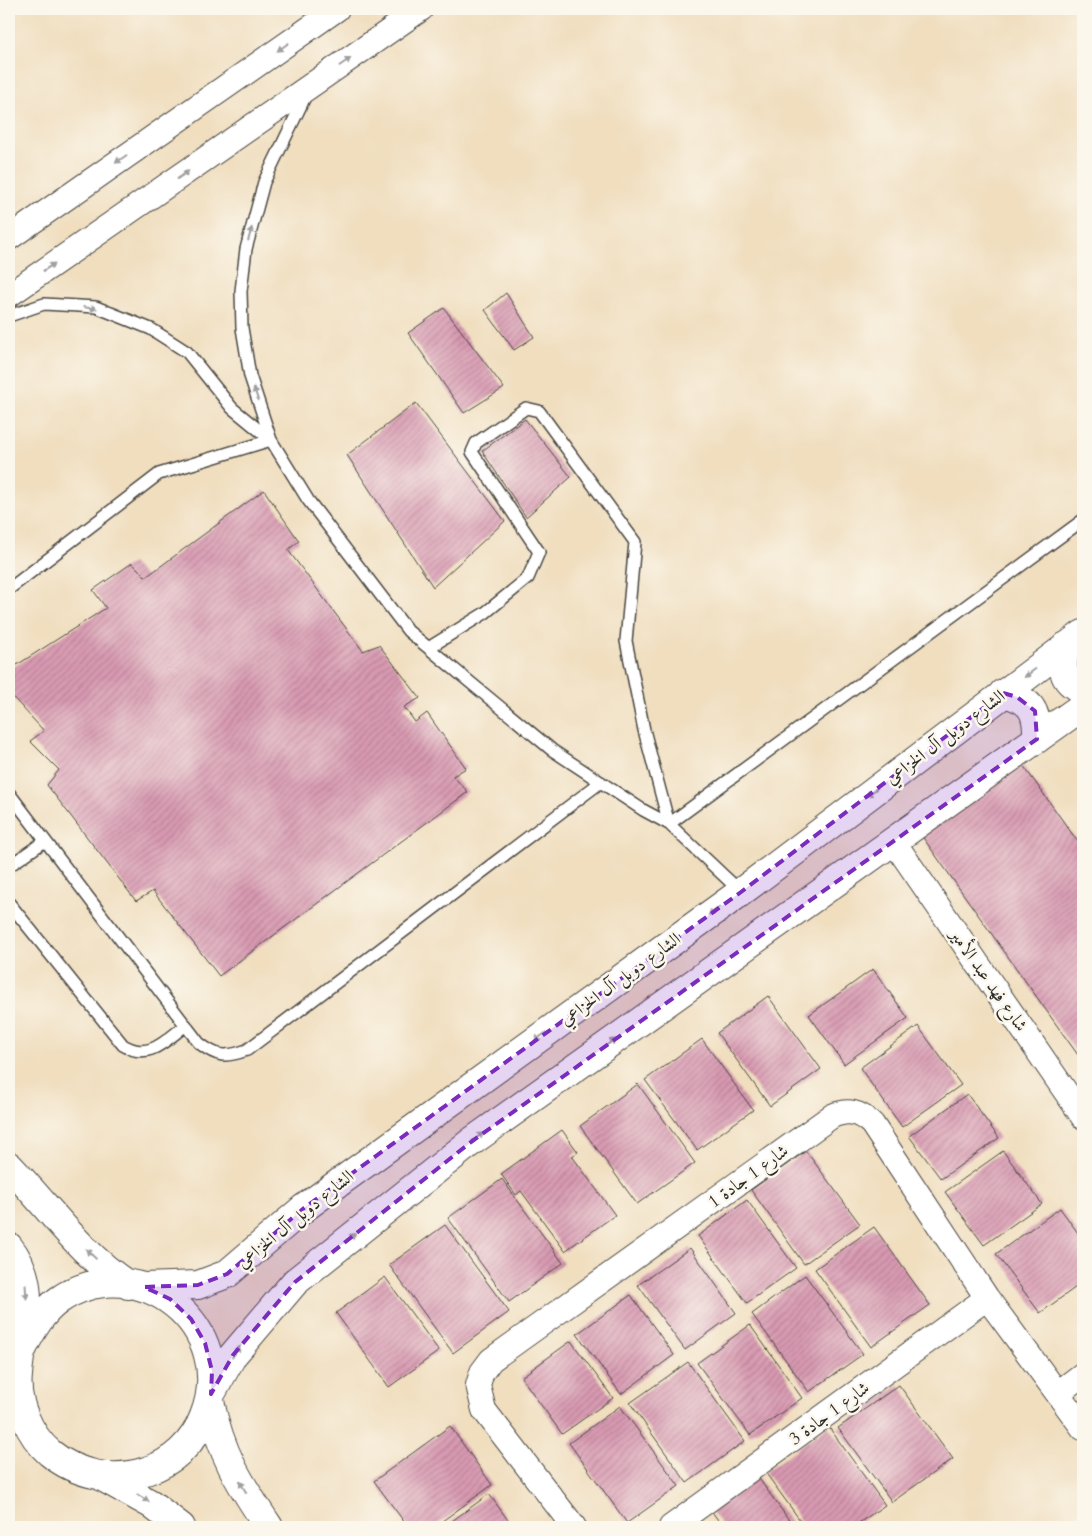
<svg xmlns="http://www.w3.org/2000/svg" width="1092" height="1536" font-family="Cardo,Amiri,serif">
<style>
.building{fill:url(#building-hatch)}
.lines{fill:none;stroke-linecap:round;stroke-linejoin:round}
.service-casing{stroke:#494641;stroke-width:14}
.minor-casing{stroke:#494641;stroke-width:26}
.secondary-casing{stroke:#494641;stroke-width:30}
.service{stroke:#fff;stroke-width:11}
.minor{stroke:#fff;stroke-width:24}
.secondary{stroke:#fff;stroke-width:28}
.oneway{fill:#a0a0a0}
.marked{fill:#7b2cbf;fill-opacity:0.2;stroke:#7b2cbf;stroke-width:4;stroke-dasharray:10 6;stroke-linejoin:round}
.labels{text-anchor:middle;stroke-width:5;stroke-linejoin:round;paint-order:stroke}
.street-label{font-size:18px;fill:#2b2b2b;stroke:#fbf7ec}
</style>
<defs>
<pattern id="building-hatch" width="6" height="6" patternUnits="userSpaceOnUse" patternTransform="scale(1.25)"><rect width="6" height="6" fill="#d99ab2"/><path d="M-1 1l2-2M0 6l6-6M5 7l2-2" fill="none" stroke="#b07e91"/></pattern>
</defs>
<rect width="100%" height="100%" fill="#fbf7ec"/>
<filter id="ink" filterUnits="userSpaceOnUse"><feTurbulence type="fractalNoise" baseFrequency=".02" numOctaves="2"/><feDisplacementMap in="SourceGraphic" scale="10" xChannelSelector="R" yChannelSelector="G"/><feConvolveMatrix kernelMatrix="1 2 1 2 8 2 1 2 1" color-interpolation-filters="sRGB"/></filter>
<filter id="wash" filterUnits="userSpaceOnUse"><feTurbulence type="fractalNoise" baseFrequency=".0096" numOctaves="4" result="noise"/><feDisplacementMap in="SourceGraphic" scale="20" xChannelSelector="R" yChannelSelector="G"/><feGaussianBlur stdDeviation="1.12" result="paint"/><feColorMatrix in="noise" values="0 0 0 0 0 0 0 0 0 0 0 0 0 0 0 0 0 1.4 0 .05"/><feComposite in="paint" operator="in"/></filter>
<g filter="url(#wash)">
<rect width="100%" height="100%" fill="#f0debf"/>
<g id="blocks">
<path class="building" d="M506,293L534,337L514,350L485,310Z
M444,308L504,388L464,413L408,333Z
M416,403L505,521L433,587L347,455Z
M525,419L571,477L526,517L482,451Z
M264,490L299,541L288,550L363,651L379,645L420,698L404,707L415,722L427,713L466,768L453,776L468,792L219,976L153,891L136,901L47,785L59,770L30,741L44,731L9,693V670L106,608L93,590L132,563L146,577Z
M1020,761L1083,849V1062L919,832Z
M873,969L908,1018L844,1064L809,1015Z
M768,996L821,1069L770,1106L717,1033Z
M918,1026L961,1085L902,1127L860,1068Z
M702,1039L753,1110L697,1150L645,1080Z
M638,1084L695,1163L637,1204L580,1126Z
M967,1094L999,1138L941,1179L909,1136Z
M562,1130L578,1152L572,1156L615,1215L565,1251L521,1191L516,1195L501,1174Z
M806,1151L860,1224L804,1264L751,1190Z
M1003,1151L1042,1204L984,1245L945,1192Z
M502,1179L563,1263L509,1302L448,1218Z
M747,1200L796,1268L747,1303L698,1236Z
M1060,1208L1083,1240V1282L1040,1313L996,1254Z
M445,1225L509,1312L453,1353L389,1265Z
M874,1227L930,1305L871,1347L815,1269Z
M690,1248L736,1313L685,1350L638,1285Z
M805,1275L863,1354L809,1392L752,1314Z
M385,1277L439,1351L389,1387L336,1313Z
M631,1295L674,1355L621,1394L577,1334Z
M750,1325L802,1398L750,1435L697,1363Z
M571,1341L613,1398L562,1434L521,1377Z
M688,1362L745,1441L687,1483L630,1403Z
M899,1385L953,1459L892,1502L838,1428Z
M620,1406L679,1486L627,1523L569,1443Z
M450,1426L492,1485L434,1527H408L374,1481Z
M828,1426L885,1505L853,1527H805L765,1472Z
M757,1476L794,1527H723L710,1509Z
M489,1494L513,1527H444Z
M695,1514L705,1527H677Z"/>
</g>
</g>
<g filter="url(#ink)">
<use href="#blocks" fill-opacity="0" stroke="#494641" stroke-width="1"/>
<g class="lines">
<defs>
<path id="service" d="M306,95L264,182L246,249L241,291L242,328L250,376L271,440L308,500L408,631L552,750L643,810L669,824L741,892
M9,316L44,304L96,307L151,329L187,352L232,408L271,440
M9,589L159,474L271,440
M430,647L485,613L528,578L539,552L472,452L476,443L526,408L539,411L635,542L626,641L644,730L669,824L1083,520
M9,793L199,1043C217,1057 225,1058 247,1050L601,782
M9,866L45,841
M9,903L123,1045C149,1061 165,1041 186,1025"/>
<path id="minor" d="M9,238L337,9
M9,295L421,9
M894,842L1083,1117
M1058,1393L1083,1374
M574,1527L484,1410L478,1385L482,1372L491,1360L832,1116C849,1109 859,1112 872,1124L987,1298L1083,1428
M671,1527L987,1298"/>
<path id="secondary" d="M1066,646C1061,667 1061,681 1083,690
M1003,693C1031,700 1038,710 1037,739
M9,1166C48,1206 81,1255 128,1285
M9,1247C41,1287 21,1330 18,1375C15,1402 29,1435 50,1453C77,1475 113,1482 146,1471C172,1463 194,1443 204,1416C239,1327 139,1246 59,1300C42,1312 32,1330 23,1348
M144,1287L198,1285L227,1274L304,1208L741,892L1083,634
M211,1394L233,1355L295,1282L471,1142L1083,706
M210,1401C220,1453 240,1484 269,1527
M104,1478L151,1504L181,1527"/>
</defs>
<use href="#service" class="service-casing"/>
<use href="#minor" class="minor-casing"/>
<use href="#secondary" class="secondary-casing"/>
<use href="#service" class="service"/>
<use href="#minor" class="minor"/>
<use href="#secondary" class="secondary"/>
</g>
<defs><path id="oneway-solid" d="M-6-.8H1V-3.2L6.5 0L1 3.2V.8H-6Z" transform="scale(1.25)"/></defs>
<g class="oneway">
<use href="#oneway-solid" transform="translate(283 47) rotate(145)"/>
<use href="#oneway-solid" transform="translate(345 62) rotate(-35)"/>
<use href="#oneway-solid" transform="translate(121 159) rotate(145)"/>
<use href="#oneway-solid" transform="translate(183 175) rotate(-35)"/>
<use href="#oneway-solid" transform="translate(250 234) rotate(-75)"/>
<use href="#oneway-solid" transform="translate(49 267) rotate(-34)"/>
<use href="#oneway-solid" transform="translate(90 308) rotate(7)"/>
<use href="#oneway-solid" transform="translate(256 394) rotate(-108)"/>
<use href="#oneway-solid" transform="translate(1030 673) rotate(143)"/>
<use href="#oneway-solid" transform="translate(872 792) rotate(143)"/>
<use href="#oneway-solid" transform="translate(714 911) rotate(144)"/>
<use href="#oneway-solid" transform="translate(540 1037) rotate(144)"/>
<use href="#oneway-solid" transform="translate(610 1043) rotate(-35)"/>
<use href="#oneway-solid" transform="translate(478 1137) rotate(-35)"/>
<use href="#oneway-solid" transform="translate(350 1238) rotate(-38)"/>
<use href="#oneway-solid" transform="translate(91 1254) rotate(-136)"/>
<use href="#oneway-solid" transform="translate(26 1292) rotate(86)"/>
<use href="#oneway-solid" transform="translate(236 1352) rotate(-54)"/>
<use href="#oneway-solid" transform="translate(243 1487) rotate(-120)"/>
<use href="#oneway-solid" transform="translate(143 1498) rotate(32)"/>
</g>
</g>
<path class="marked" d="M1003,693L1017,697L1035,711L1037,739L471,1142L295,1282L233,1355L211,1394L212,1371L205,1343L191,1319L170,1299L144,1287L198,1285L227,1274L304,1208L741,892Z"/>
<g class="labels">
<g class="street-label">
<text transform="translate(945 737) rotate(-37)" y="6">الشارع دوبل آل الخزاعي</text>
<text transform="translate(620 979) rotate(-36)" y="6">الشارع دوبل آل الخزاعي</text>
<text transform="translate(989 980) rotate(55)" y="6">شارع فهد عبد الأمير</text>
<text transform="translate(748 1176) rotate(-36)" y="6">شارع 1 جادة 1</text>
<text transform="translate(295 1219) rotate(-39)" y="6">الشارع دوبل آل الخزاعي</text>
<text transform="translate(829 1413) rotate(-36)" y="6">شارع 1 جادة 3</text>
</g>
</g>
<rect width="1092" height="1536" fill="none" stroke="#fbf7ec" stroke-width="30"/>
</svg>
